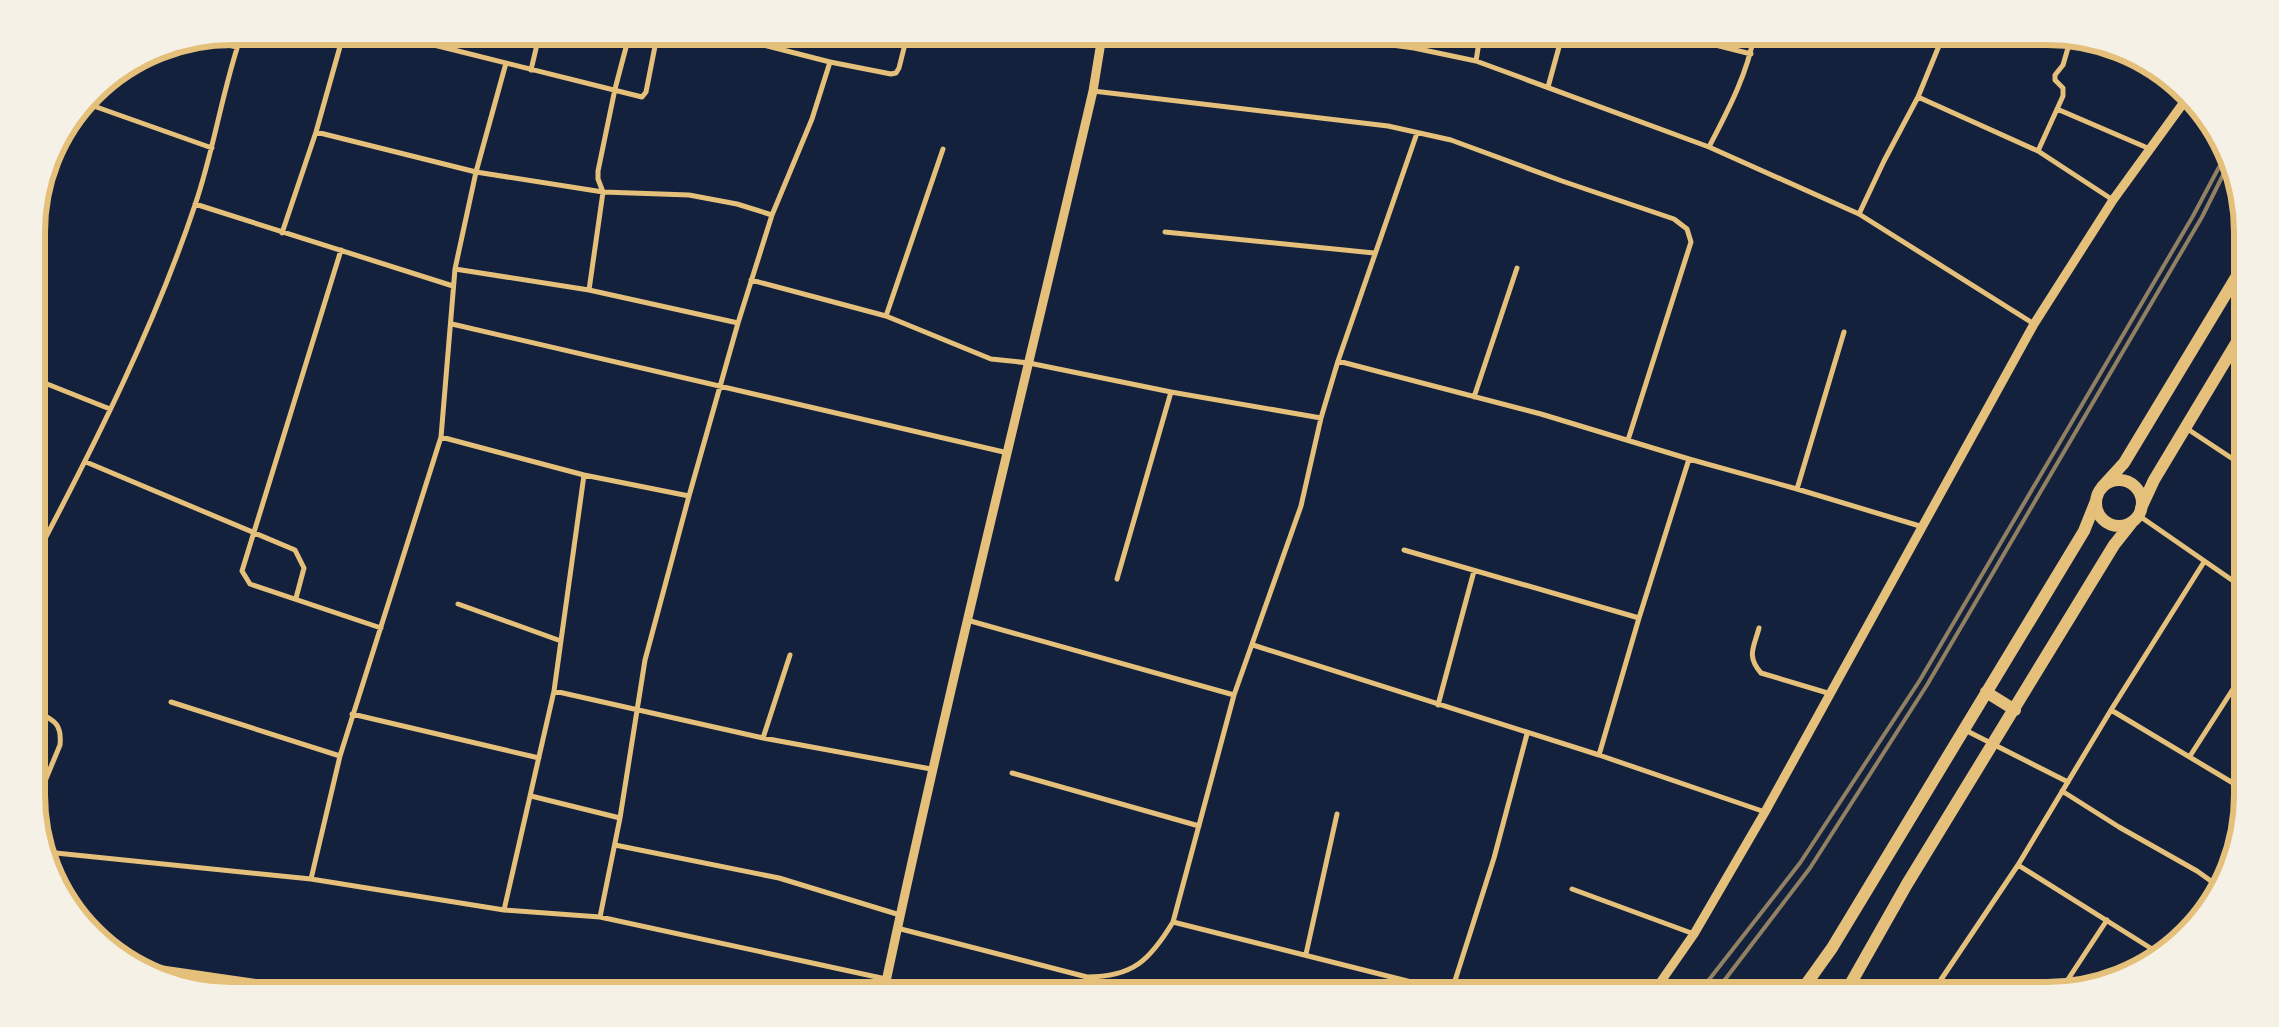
<svg xmlns="http://www.w3.org/2000/svg" width="2279" height="1027" font-family="'Titillium Web',sans-serif">
<style>
.lines{fill:none;stroke-linecap:round;stroke-linejoin:round}
.minor{stroke:#e5c07b;stroke-width:5}
.tertiary{stroke:#e5c07b;stroke-width:9}
.primary{stroke:#e5c07b;stroke-width:12}
.rail{stroke:#918062;stroke-width:4}
.rim{fill:none;stroke:#e5c07b;stroke-width:6}
</style>
<rect width="100%" height="100%" fill="#14213d"/>
<g class="lines">
<path class="minor" d="M385,36L438,46L642,97L646,92L657,36
M728,36L830,62
M1325,36L1414,48L1476,61L1709,147L1859,214L2034,324
M1680,36L1751,54
M208,41L237,47
M438,46L441,36
M1476,61L1480,36
M531,70L539,36
M1548,87L1562,36
M1093,91L1388,126L1451,140L1562,181L1674,219L1687,229L1691,242L1628,440
M1918,97L2038,151L2113,200
M88,104L212,148
M2057,109L2150,149
M316,132L476,172L603,192L689,195L737,204L772,215
M1709,147C1727,112 1747,75 1754,36
M2038,151L2063,96V88L2055,80V75L2063,65L2070,41
M195,204L453,286
M1859,214L1884,161L1918,97L1943,36
M1165,232L1374,253
M282,233L316,132L343,36
M341,250L242,571L250,584L381,628
M455,269L589,290L738,323
M751,280L886,316L991,359L1029,363L1171,392L1321,418
M589,290L603,192L598,179V171L615,89L629,36
M886,316L943,149
M452,324L1008,453
M1338,361L1541,414L1689,459L1797,489L1923,527
M37,380L110,409
M1474,397L1517,268
M2186,428L2242,465
M441,437L584,475L689,496
M86,462L295,550L304,568L296,598
M1797,489L1844,332
M2138,515L2242,587
M1404,550L1639,618
M37,554C96,442 155,325 195,205C214,150 222,91 241,36
M1117,579L1171,392
M458,604L561,641
M967,620L1234,695
M1759,628C1754,647 1746,656 1761,673L1831,694
M1253,645L1599,755L1765,812
M554,691L763,738L931,769
M171,702L340,756
M1438,705L1474,571
M2111,710L2243,789
M38,712C55,721 62,724 60,745L38,798
M352,714L539,758
M1963,729L2068,782
M763,738L790,655
M1599,755L1639,618L1689,459
M2190,756L2242,675
M1012,773L1199,826
M2062,791L2119,827L2197,871L2218,886
M531,796L620,818
M615,845L779,878L900,915
M46,852L311,879L504,910L600,917L886,979
M2018,865L2160,954
M311,879L340,756L441,437L455,269L476,172L506,63
M1572,889L1694,934
M504,910L554,691L584,475
M600,917L620,818L645,660L689,496L738,323L772,215L812,119L830,62L891,74L896,73L899,68L907,36
M1173,922L1443,990
M897,928L1087,977C1133,977 1150,960 1173,922L1234,695L1301,506L1321,418L1338,361L1417,133
M1306,954L1337,814
M1452,990L1494,858L1527,734
M1934,990L2018,865L2111,710L2204,562
M2061,990L2107,920"/>
<path class="tertiary" d="M1655,990L1694,934L1765,812L2034,324L2113,200L2187,98
M884,991C948,689 1023,391 1093,91L1102,36"/>
<path class="primary" d="M2096 503a23 23 0 1 1 46 0a23 23 0 1 1-46 0Z
M2102,487L2124,463L2241,269
M2141,508L2154,480L2241,335
M1986,692L2015,710
M145,969L296,991
M1802,990L1832,948L2084,531L2096,501
M1847,990L1907,884L2114,545L2133,521"/>
<path class="rail" d="M1701,990L1800,863L1920,680L2193,216L2226,154
M1717,990L1810,868L1927,685L2202,217L2229,163"/>
</g>
<path d="M0 0H2279V1027H0ZM232 45H2047A187 187 0 0 1 2234 232V795A187 187 0 0 1 2047 982H232A187 187 0 0 1 45 795V232A187 187 0 0 1 232 45Z" fill="#f6f1e7" fill-rule="evenodd"/>
<path class="rim" d="M232 45H2047A187 187 0 0 1 2234 232V795A187 187 0 0 1 2047 982H232A187 187 0 0 1 45 795V232A187 187 0 0 1 232 45Z"/>
</svg>
